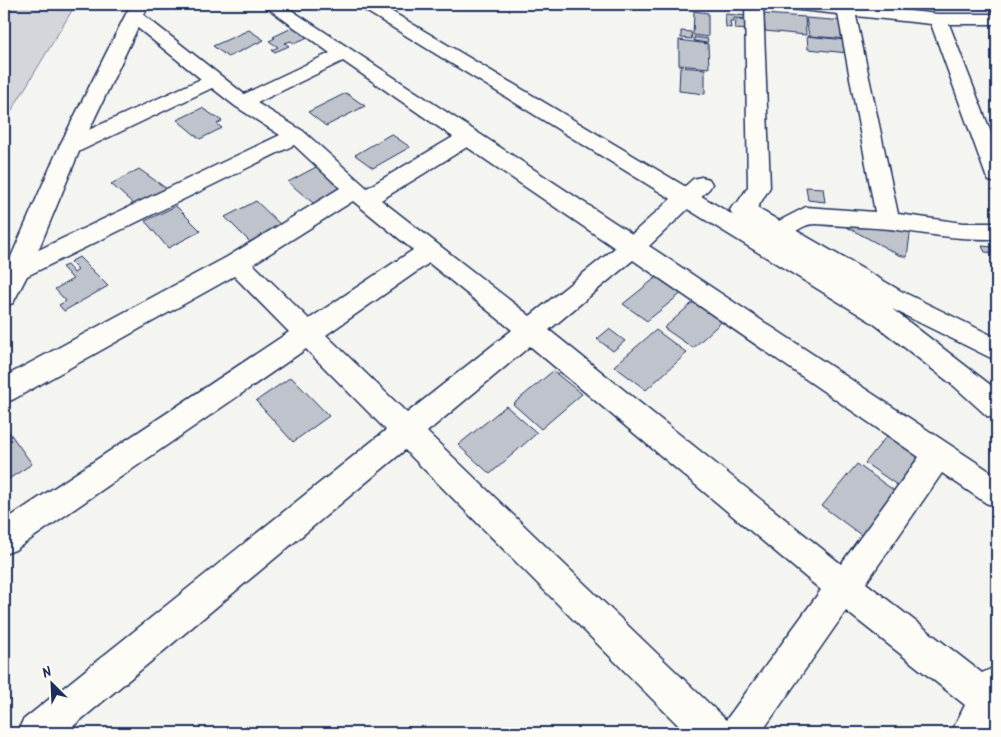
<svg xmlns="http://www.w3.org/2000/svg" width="1001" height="737" font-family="Kalam,sans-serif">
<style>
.green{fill:#d4d6db;stroke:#78829c}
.building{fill:#bfc3cc;stroke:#1b2f5e}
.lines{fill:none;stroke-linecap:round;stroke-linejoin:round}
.minor-casing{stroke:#1b2f5e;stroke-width:3}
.major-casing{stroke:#1b2f5e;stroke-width:3}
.minor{fill:#fdfcf7;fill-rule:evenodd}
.major{fill:#fdfcf7;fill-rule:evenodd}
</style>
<rect width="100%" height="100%" fill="#f4f4f1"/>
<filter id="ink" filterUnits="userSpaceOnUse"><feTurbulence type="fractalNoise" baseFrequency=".02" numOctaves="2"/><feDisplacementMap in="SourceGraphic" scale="10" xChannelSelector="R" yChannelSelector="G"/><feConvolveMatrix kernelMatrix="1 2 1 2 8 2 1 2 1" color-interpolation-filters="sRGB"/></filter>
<g filter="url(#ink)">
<path class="green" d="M4,4H76L4,123Z"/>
<path class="building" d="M694,11L708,13V37L693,35Z
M725,14L749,16V19L734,18V21H730L731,28L726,27Z
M764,14L805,17L806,35L765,31Z
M806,18L844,21L848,39L809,36Z
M736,20L749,21V30L735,29Z
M296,26L311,36L294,43L291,41L285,43L289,46L275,52L272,50L278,47L269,41L275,38L273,37Z
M249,30L264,40L228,57L213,46Z
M681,31L691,32L692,39L681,38Z
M807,36L846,40L848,53L808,49Z
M694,37L708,39L707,43L694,41Z
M679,40L708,44L709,68L679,65Z
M680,67L705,69V94L679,91Z
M346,93L365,106L326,126L308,112Z
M202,108L222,121L217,124L222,128L200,139L177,120Z
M391,134L410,147L373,168L355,155Z
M318,166L349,191L319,208L288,182Z
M139,169L167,189L136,206L111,184Z
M806,187L823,188L825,202L808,200Z
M256,201L282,226L251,243L225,217Z
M176,206L201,231L168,248L145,221Z
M826,216L911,227L907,257L899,255Z
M982,246L992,247L995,253L985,252Z
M79,257L108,286L64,311L59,305L66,301L55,289L73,279L62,267L67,265L74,273L78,270L70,262Z
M659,275L683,292L647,321L623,304Z
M698,298L727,317L693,348L664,328Z
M609,329L625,341L613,351L597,339Z
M656,330L687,353L646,390L614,366Z
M553,371L582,394L541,429L513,404Z
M291,377L329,416L293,442L256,401Z
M506,406L537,433L490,474L458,445Z
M4,425L32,464L4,482Z
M890,432L930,460L906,491L865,463Z
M857,464L903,497L869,541L822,506Z"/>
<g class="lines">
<defs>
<path id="minor" d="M262,4H282L632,234L693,179L701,177L709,179L712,184L709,189L649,246L997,476V507L986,503L942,473L866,583L982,673L997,666V725L995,724L990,733H951L965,705L846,611L761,733H686L405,450L65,733H17L23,720L386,430L306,349L15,550L4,554V521L289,332L234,276L14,399L4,403V377L227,257L340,188L294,145L27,276L18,279L9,276L6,270L9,264L280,135L235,106L212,88L78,152L70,154L62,152L59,147L62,142L201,79L129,21L126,17L129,13H141L244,94L330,53ZM343,61L453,137L367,188L303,131L257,103ZM467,147L615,248L530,316L381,200ZM353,201L413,250L309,319L253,264ZM633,260L919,457L841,564L549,330ZM429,263L512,330L407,413L326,335ZM530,346L821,590L726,720L427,432Z
M745,4H763L770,187L752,217L744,219L736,217L732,211L748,187Z
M782,4H846L938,14H997V24H949L997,148V183L989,181L986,176L931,24L856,16L898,214L963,223H997V239C961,240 926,234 890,229C865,227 841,226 816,224C799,223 790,242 771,237L767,231L771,225L806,207L875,212L838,14L791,9L785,8Z"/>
<path id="major" d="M131,4H149L81,147L30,270L13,303L4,306V273L59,147Z
M358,4H379L733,215L730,210L734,204L742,202L750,204L901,291L997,338V361L892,309L997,390V419L987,416L954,386L873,323L361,8Z"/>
</defs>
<use href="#minor" class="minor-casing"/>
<use href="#major" class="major-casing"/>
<use href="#minor" class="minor"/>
<use href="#major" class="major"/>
</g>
</g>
<rect width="1001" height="737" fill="none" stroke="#fdfcf7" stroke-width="20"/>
<rect x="10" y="10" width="981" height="717" fill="none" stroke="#1b2f5e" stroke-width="2" filter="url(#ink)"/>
<g transform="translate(52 684) rotate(336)" stroke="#fdfcf7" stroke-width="4" paint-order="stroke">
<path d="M0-4L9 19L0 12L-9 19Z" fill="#1b2f5e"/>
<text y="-8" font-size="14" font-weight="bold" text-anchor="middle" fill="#1b2f5e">N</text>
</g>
</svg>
